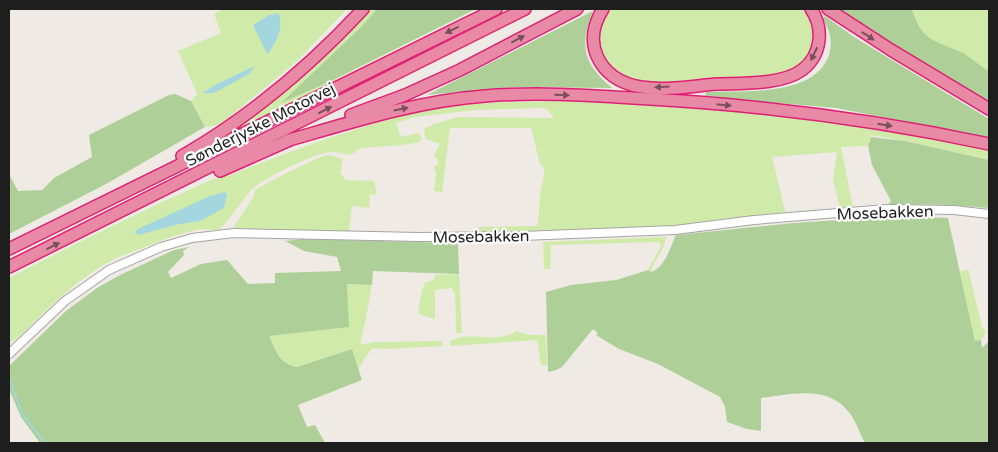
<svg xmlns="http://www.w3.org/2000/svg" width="998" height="452" font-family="'Varela Round',sans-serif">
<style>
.grass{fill:#d0eba9}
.forest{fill:#aed098}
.water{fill:#a3d6de}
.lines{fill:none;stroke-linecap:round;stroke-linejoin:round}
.stream{stroke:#a3d6de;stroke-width:2}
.minor-casing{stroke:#a5a5a5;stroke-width:10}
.highway-casing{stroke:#de2074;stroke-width:14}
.minor{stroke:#fff;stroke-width:8}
.highway{stroke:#e88aa5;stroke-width:11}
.oneway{fill:#794f5b}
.labels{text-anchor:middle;stroke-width:4.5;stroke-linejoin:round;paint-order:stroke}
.street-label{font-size:16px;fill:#1e1e1e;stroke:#fff}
</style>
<rect width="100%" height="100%" fill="#efeae4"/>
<path class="grass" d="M224,9H347L297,61L244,105L219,125L205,127L191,101L197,94L178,51L221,33L214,14Z
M369,9H377L363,25L282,102L331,81L367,63L271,114L223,136Z
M609,9H803L807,12L814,37L811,50L801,66L781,76L675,83L631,81L614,71L604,61L600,48L598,35L602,19Z
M912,9H989V71C980,66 972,58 963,53C935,40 922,42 912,9Z
M565,101C656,106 748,111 839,122C889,129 939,139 989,149V160L905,141L871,135L868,146L841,147L853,207L840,208L833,180L837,152L772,157L786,215L671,229L480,233L478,227L537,226C540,214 539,204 540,193C542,184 544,177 544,168L540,164L531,128H450L442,192L434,191L436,174L434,167L439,163L434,155L440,144L426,139L424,133L425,128L437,123L458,117L554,118L547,109L539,108L476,110L415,117L396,123L401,137L418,133L422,138L420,142L402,145L361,148L351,155C345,154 338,152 332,152C316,152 262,179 251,190C240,203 231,218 219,230L200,229L174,236L116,258L95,270L76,284L55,302L19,337L9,343V278C81,241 153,205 227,173L229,176C261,162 293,151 326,139C363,127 401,114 439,108C481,101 523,102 565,101Z
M329,155L343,159L340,173L346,180L374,181L377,195L370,194L369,208L352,206L349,233L233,228L254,196L255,190L292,170L323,156Z
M666,237C664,252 654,259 651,272L648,270L661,246L659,242L551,245L550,269H544L543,242Z
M968,269L982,327L986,333L981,340L975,342L960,272Z
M459,274L462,333H456L455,293L451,288L435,290V319L424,316L418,313L422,290L425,283L433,280L435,275Z
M347,284L372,285L365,323L360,345L375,342L442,341L443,346L384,349L373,348L366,356L359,369L351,349L297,367C280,363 276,350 268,336L348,327Z
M516,331L529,335H546L547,365H541L537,340L451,346L450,341C470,330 498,345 516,331Z"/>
<path class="forest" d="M377,9H476L331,81L281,103L363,25Z
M839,9H912C922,42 935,40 963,53C972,58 980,66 989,71V103L918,61Z
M593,11C579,47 583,63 612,88L514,87L427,95Z
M825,16L854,37L989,119V138L836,108L705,97L706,92C742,90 814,98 829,55C833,41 830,31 823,19Z
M175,94L191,101L205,127L106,184L9,234V174L18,191L42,190L54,178L92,157L89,135L169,95Z
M871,137L905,141L989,160V208C956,205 923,203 889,205V203L891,201L872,165L868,146Z
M900,216L948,218L975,341L981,340L982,348L989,341V443H865C860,434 857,424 851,415C830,384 792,394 761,398V431L747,429L727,422L725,407L720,397L658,364L619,349L596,335L598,333L593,329L562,367L556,370L548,372L546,292L571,285L616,280L648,270L651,272C664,269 671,246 676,235L794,223Z
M302,239L458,243L459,274L373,271L372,285L347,284L349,327L269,336C276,351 279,363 297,367L352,349L362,380L298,405L307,427L315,425L325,443H40L21,417L9,389V366L66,311L97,288L120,275L174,250L189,247L183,251L184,255L168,272L171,278L201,264L227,260L248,284L275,283V273L341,271L337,257L304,251L285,241Z"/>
<path class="water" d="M278,13C285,26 276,44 267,54L253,25L269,15Z
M255,66L249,74L214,93H202L217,84Z
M225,192L227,195L224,208L200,221L175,225L139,235L135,233L138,229L210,196Z"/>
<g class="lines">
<path class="stream" d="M9,378L22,414L45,443"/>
<defs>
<path id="minor" d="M9,354L65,301L109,270L161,247L192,238L234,233L420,237L522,236L675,230L754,220L886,209L954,210L989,214"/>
<path id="highway" d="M603,9C594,23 590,40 597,56C617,101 678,87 717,84C742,83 782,85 802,70C822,55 824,28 811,9
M828,9L891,50L989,109
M351,115L405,95L460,70L577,9
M286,141C352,122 417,101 485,96C534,92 584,95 633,98C753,104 872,119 989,144
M182,156C250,117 310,66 363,9
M220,171L292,139
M9,249L496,9
M9,267L525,9"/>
</defs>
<use href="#minor" class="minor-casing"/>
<use href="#highway" class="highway-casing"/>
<use href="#minor" class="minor"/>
<use href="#highway" class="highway"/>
</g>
<defs><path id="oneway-solid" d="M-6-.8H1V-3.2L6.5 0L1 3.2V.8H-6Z" transform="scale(1.25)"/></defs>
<g class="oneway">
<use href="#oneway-solid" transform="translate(452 30) rotate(154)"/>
<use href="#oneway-solid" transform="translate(868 36) rotate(33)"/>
<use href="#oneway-solid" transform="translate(518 39) rotate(-28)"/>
<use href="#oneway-solid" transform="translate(814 54) rotate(116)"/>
<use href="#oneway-solid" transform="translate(662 87) rotate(177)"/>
<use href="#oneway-solid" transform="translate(562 95) rotate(2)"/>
<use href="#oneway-solid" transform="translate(724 105) rotate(6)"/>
<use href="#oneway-solid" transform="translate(401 109) rotate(-11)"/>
<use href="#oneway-solid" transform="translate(325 110) rotate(-27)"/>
<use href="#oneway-solid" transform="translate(885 125) rotate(9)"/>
<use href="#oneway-solid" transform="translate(53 246) rotate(-26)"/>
</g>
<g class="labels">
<g class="street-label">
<text transform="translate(260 124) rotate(-27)" y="6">Sønderjyske Motorvej</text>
<text transform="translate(885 212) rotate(-2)" y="6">Mosebakken</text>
<text transform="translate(481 236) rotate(-1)" y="6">Mosebakken</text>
</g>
</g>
<rect width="998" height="452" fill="none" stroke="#1e1e1e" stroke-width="20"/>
</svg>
